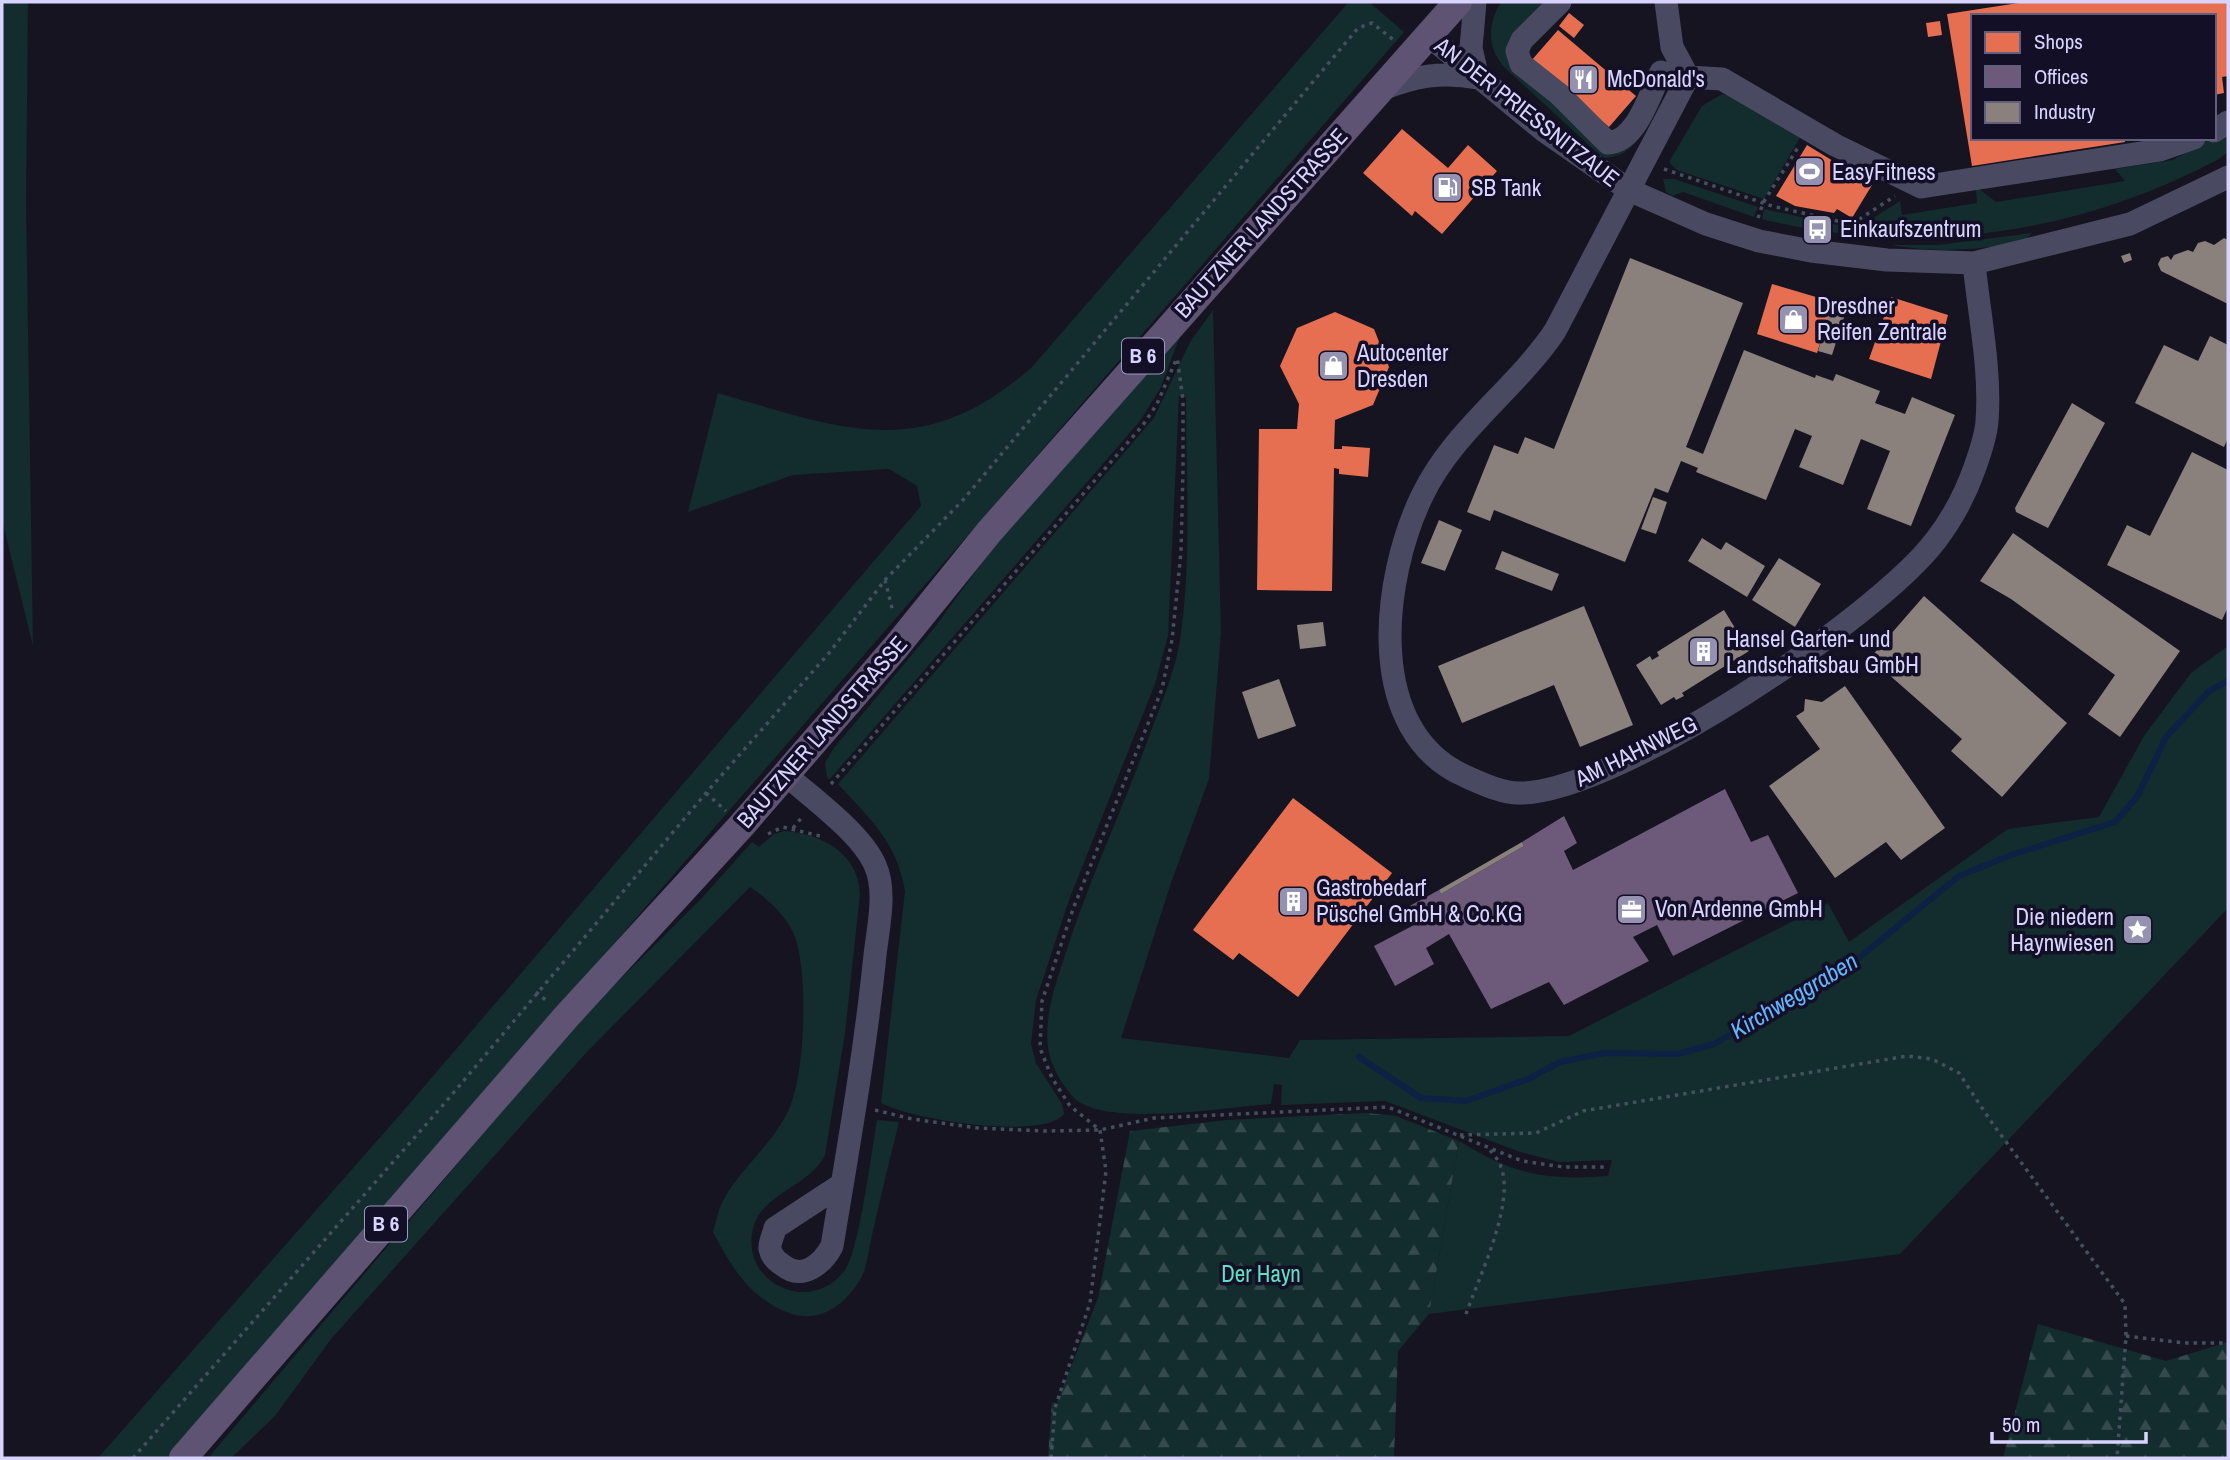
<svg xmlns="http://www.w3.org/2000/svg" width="2230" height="1460" font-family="'Archivo Narrow',sans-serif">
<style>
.green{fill:#132c2d}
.forest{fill:url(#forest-firs)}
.shops{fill:#e76f51}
.offices{fill:#6d597a}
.industry{fill:#8a817c}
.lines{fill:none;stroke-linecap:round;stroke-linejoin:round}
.stream{stroke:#0d2144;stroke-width:6}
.path{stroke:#44505f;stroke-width:3.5;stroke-dasharray:3.5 5;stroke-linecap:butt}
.minor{stroke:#4a4962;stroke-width:23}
.major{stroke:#5e5373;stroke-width:28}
.labels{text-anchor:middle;stroke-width:7;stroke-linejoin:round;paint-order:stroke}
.shield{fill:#130f26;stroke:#9e99be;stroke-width:2}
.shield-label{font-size:21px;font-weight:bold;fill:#d9d4ff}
.poi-label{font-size:23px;fill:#d9d4ff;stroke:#130f26;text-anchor:start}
.street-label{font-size:23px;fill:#d9d4ff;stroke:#130f26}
.park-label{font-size:23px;fill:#5fe0c0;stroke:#130f26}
.water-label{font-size:24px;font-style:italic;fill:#62b6ff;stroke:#130f26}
</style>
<defs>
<pattern id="forest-firs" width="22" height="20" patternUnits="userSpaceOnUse" patternTransform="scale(1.75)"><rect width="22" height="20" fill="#132c2d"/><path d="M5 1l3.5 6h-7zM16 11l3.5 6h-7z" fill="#354a4c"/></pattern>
</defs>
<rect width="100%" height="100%" fill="#161421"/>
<path class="green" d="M2,2H28L26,203L33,646L2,520Z
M1357,2H1369L1404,32L168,1458H98L398,1117L921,506L917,486L889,469L793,475L688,512L718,393C843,429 922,464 1032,367L1347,4Z
M1501,2H1549L1509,47L1603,149L1645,130C1633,147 1625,157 1603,158L1504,67C1486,46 1488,24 1501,2Z
M1722,94L1735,96L1801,136L1764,199L1677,170L1669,162L1702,106Z
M2228,130V152L2219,159C2078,234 1918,258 1762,219L1764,209L1856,229L1900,201L1902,215L1977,203L1976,189L1978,188L1996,202L2125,181L2115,169L2172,160Z
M1663,179H1674L1758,207L1754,217L1683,192L1672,196L1666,192Z
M2032,233L2023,243C1976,249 1940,254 1892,245H1938Z
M1213,310L1221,633L1209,779L1171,883L1121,1038L1289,1058L1300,1040L1569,1036L1828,903L1849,942L2008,829L2099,817L2144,736L2191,673L2228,646V908L1900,1254L1429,1314L1459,1141C1513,1174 1544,1181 1608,1176L1612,1160L1559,1162L1520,1152L1385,1101L1281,1105L1282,1085L1274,1084L1271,1104C1228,1107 1104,1128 1074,1098C1062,1085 1050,1065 1048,1047C1044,1013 1057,980 1067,949C1091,875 1125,804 1151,731C1162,702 1175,671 1180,640C1192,561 1186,477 1186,397L1179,396L1168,636L1155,684L1069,900L1036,1000L1031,1044L1036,1063L1062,1104L1064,1114C1043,1141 909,1119 881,1103L905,891C897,842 870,819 838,784L1154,418L1190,342Z
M1180,336L1161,387L1140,421L830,779L827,778L825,763L834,748L935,627L992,549Z
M784,831C821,833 859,854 860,894L845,1033L825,1155C810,1187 761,1193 753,1229C740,1284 812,1316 845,1270C859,1251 872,1149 877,1120L899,1122C890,1158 881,1195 873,1231C869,1246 868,1265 861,1278C847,1303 822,1323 792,1314C752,1301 731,1267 713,1232C716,1222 718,1210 723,1201C741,1166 779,1140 792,1101C805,1065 808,973 795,937C787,916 768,899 750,887L585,1054L331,1339L275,1416L231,1458H208L543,1063L596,1003L701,899L752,842L759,847L774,834Z"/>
<path class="forest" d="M1367,1113L1396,1116L1459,1141L1429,1314L1398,1351L1394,1458H1048L1052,1402L1057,1403L1098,1298L1130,1131L1227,1120Z
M2038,1324L2166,1361L2228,1342V1458H2003Z"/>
<path class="shops" d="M2025,2H2228V76L2222,77L2224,93L2214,95V16H1973V138H2125V142L1972,166L1947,14Z
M1569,13L1584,25L1574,38L1559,26Z
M1940,21L1942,35L1928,37L1926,23Z
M1558,30L1636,96L1609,127L1531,61Z
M1402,129L1448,168L1468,145L1497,171L1442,234L1415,211L1412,216L1363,173Z
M1807,145L1872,185L1852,218L1837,209L1834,213L1795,206L1776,196Z
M1772,284L1833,302L1817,353L1757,334Z
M1891,297L1948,315L1931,379L1869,359Z
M1335,312L1374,329L1389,367L1373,405L1335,420L1334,449H1342V446L1370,448L1368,477L1339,474V469L1334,468L1332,591L1257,590L1259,429H1297L1299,404L1280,366L1297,328Z
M1293,798L1392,873L1298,997L1239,953L1233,960L1193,930Z"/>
<path class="offices" d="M1725,789L1751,842L1768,835L1798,893L1673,956L1657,925L1633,937L1649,961L1564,1005L1549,982L1491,1009L1449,934L1426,948L1434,964L1395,986L1374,946L1414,925L1406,908L1439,890L1441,894L1524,846L1522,842L1564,816L1577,843L1564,851L1573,870Z"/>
<path class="industry" d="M2224,238L2228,240V304L2161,271L2158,264L2161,258L2168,256L2171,260L2174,255L2188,250L2193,252L2198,243L2205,241L2214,245Z
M2130,253L2132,260L2124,263L2121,256Z
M1630,258L1743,303L1686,447L1703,454L1744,350L1815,378L1816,375L1833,381L1836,374L1880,391L1875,403L1905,414L1912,397L1955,415L1911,526L1867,509L1890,451L1861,439L1843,485L1799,467L1812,436L1795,429L1766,500L1696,472L1698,468L1681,461L1668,493L1655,488L1625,562L1494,510L1490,521L1467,512L1494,445L1518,454L1525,437L1554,449Z
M1832,303L1847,308L1832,355L1818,351Z
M2210,336L2228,345V438L2224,447L2135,403L2164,345L2198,361Z
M2072,403L2105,423L2048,528L2016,512L2015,508Z
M2192,452L2228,470V607L2222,620L2107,565L2127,525L2150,536Z
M1653,497L1667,502L1656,534L1641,529Z
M1439,520L1462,530L1445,571L1421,563Z
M2013,533L2180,651L2120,737L2088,714L2115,675L2011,599L1980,581Z
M1702,538L1721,550L1726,542L1765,566L1747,597L1688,561Z
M1502,551L1559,574L1552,591L1495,569Z
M1779,558L1821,584L1795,627L1752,600Z
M1924,596L2067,723L2002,797L1951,751L1962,739L1870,658Z
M1584,606L1633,725L1580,747L1554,685L1462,723L1438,666Z
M1724,610L1749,651L1682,693L1684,696L1676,700L1674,697L1661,705L1636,665L1650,656L1652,660L1659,656L1657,652Z
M1323,622L1326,646L1300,649L1297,625Z
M1279,679L1296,726L1258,739L1242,692Z
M1845,686L1945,828L1901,860L1886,842L1835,878L1769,786L1820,749L1796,716L1804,711L1805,699L1822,702Z
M1522,842L1524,846L1441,894L1439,890Z"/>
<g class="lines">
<path class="stream" d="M1359,1057L1421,1098L1466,1101L1528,1079L1560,1062L1605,1053L1678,1054L1714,1044L1844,970L1959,876L2011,855L2115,822L2137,797L2166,737L2209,691L2228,681"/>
<path class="path" d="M1664,169L1772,206L1846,223L1855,222L1895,196
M1758,218L1763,203L1799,146
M885,580L893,612
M831,784L1143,425L1157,404L1176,360
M706,793L726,811
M793,828L803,816
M768,834L783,827L824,837
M536,992L548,1002
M875,1110L912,1119L978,1128L1046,1131L1100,1130L1154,1118L1388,1107L1522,1161L1564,1167H1607
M1460,1135L1536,1133L1583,1111L1907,1056L1932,1059L1959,1073L1990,1120L2125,1304L2126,1336L2117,1458
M1466,1314C1479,1277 1515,1204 1501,1167C1499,1160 1493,1154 1489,1149
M2126,1336L2184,1343H2228
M133,1458L444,1104L706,793L829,653L885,580L963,500L1358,28L1372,23L1395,41
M1051,1458L1055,1408L1090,1303L1106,1171L1100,1130L1070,1106L1052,1078L1040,1048L1042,1001L1073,909L1162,689L1172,640L1181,552L1183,470V400L1177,356"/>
<path class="minor" d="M1475,2L1471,48L1478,78
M1560,2L1522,40L1517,51L1521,64L1559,94L1608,143C1637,141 1649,95 1661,72
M1666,2L1672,47L1688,77
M1429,36L1543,130L1629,190L1706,224L1759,241L1811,251L1887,260L1974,263L2130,224L2228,177
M1688,77L1555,331C1515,390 1453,431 1422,496C1382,579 1363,733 1467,777C1483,784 1502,793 1519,793C1615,794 1878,617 1936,540C1952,519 1966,493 1975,467C1980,453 1986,436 1987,421C1991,370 1979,314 1974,263
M1688,77L1722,79L1835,145L1921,187L2160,150L2194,138
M1380,90C1415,76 1441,71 1478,78
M2214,131L2228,122
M785,774C812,798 861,833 875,865C887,891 878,928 875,955C865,1053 848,1149 832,1246C823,1263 803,1281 784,1266C778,1262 772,1258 770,1249C769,1243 774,1234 775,1228L842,1184"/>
<path class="major" d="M183,1458L566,1017L742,825L896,647L989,532L1458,2"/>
</g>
<defs>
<symbol id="restaurant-square" viewBox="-11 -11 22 22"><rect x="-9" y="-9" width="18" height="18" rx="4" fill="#9591b1" stroke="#130f26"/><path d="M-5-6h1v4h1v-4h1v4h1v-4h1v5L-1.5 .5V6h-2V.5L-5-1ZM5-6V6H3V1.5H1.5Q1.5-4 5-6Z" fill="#fff"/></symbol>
<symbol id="stadium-square" viewBox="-11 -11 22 22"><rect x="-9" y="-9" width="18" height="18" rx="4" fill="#9591b1" stroke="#130f26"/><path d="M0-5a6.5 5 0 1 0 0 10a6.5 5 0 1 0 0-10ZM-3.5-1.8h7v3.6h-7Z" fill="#fff"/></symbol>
<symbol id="fuel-square" viewBox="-11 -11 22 22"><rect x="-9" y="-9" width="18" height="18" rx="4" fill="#9591b1" stroke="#130f26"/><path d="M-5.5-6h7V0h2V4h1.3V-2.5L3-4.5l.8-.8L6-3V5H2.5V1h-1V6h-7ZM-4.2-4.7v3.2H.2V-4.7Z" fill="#fff"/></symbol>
<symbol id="bus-square" viewBox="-11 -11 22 22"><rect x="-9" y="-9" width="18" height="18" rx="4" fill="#9591b1" stroke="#130f26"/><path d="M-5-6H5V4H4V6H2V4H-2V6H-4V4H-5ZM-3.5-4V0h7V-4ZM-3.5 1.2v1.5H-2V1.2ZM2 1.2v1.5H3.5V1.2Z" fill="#fff"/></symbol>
<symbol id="shop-square" viewBox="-11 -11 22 22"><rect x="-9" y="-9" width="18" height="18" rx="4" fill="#9591b1" stroke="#130f26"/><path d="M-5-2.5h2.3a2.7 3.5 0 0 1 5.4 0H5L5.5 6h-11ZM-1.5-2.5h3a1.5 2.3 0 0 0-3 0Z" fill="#fff"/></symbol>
<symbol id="building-square" viewBox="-11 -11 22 22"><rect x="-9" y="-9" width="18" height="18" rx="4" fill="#9591b1" stroke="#130f26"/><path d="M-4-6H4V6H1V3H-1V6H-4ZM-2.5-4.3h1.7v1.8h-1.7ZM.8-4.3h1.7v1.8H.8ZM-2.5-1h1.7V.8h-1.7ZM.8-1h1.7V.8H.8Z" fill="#fff"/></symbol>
<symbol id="office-square" viewBox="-11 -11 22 22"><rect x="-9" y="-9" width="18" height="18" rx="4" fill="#9591b1" stroke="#130f26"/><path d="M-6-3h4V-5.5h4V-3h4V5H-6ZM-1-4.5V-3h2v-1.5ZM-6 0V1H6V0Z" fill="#fff"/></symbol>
<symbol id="sight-square" viewBox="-11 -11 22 22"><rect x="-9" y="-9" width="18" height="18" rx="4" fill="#9591b1" stroke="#130f26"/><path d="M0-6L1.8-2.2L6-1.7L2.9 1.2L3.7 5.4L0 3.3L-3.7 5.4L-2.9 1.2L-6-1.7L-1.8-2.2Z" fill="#fff"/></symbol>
</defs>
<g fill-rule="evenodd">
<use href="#restaurant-square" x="1566" y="62" width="35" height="35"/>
<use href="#stadium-square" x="1792" y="154" width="35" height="35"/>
<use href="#fuel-square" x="1430" y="170" width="35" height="35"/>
<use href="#bus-square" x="1800" y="212" width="35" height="35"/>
<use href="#shop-square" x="1776" y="302" width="35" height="35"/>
<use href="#shop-square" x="1316" y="348" width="35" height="35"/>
<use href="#building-square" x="1686" y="634" width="35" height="35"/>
<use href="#building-square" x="1276" y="884" width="35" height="35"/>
<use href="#office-square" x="1614" y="892" width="35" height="35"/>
<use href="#sight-square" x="2120" y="912" width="35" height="35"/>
</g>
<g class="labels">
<g class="shield">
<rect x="1122" y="338.5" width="42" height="35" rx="5"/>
<rect x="365" y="1206.5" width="42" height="35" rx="5"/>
</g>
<g class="shield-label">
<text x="1143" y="363">B 6</text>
<text x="386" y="1231">B 6</text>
</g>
<g class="poi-label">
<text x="1607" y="87">McDonald's</text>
<text x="1832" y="180">EasyFitness</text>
<text x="1471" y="196">SB Tank</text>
<text x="1840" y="237">Einkaufszentrum</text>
<text x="1817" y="314">Dresdner<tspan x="1817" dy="26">Reifen Zentrale</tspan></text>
<text x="1357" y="361">Autocenter<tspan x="1357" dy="26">Dresden</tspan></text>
<text x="1726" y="647">Hansel Garten- und<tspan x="1726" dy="26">Landschaftsbau GmbH</tspan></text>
<text x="1316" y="896">Gastrobedarf<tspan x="1316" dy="26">Püschel GmbH &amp; Co.KG</tspan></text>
<text x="1655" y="917">Von Ardenne GmbH</text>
<text x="2114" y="925" text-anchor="end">Die niedern<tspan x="2114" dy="26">Haynwiesen</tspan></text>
</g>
<g class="street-label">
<text transform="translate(1527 112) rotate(38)" y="8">AN DER PRIESSNITZAUE</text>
<text transform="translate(1261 223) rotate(-48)" y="8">BAUTZNER LANDSTRASSE</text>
<text transform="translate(822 732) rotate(-49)" y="8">BAUTZNER LANDSTRASSE</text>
<text transform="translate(1636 751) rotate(-26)" y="8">AM HAHNWEG</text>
</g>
<g class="park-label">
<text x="1261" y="1282">Der Hayn</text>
</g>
<g class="water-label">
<text transform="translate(1794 996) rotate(-31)" y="8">Kirchweggraben</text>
</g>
</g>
<rect width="2230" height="1460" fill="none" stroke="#d9d4ff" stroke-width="7"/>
<rect x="1971" y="14" width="245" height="126" fill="#130f26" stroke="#625e7d" stroke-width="2"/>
<rect x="1985" y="32" width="35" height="21" fill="#e76f51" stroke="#625e7d" stroke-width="2"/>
<text x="2034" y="49" font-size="21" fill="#d9d4ff">Shops</text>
<rect x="1985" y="66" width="35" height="21" fill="#6d597a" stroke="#625e7d" stroke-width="2"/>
<text x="2034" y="84" font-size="21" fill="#d9d4ff">Offices</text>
<rect x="1985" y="102" width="35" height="21" fill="#8a817c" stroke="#625e7d" stroke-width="2"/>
<text x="2034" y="119" font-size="21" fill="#d9d4ff">Industry</text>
<path d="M1992 1432v10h154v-10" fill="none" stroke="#d9d4ff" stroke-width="3.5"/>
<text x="2002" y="1432" font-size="21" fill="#d9d4ff" stroke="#130f26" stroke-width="5" paint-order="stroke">50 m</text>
</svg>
